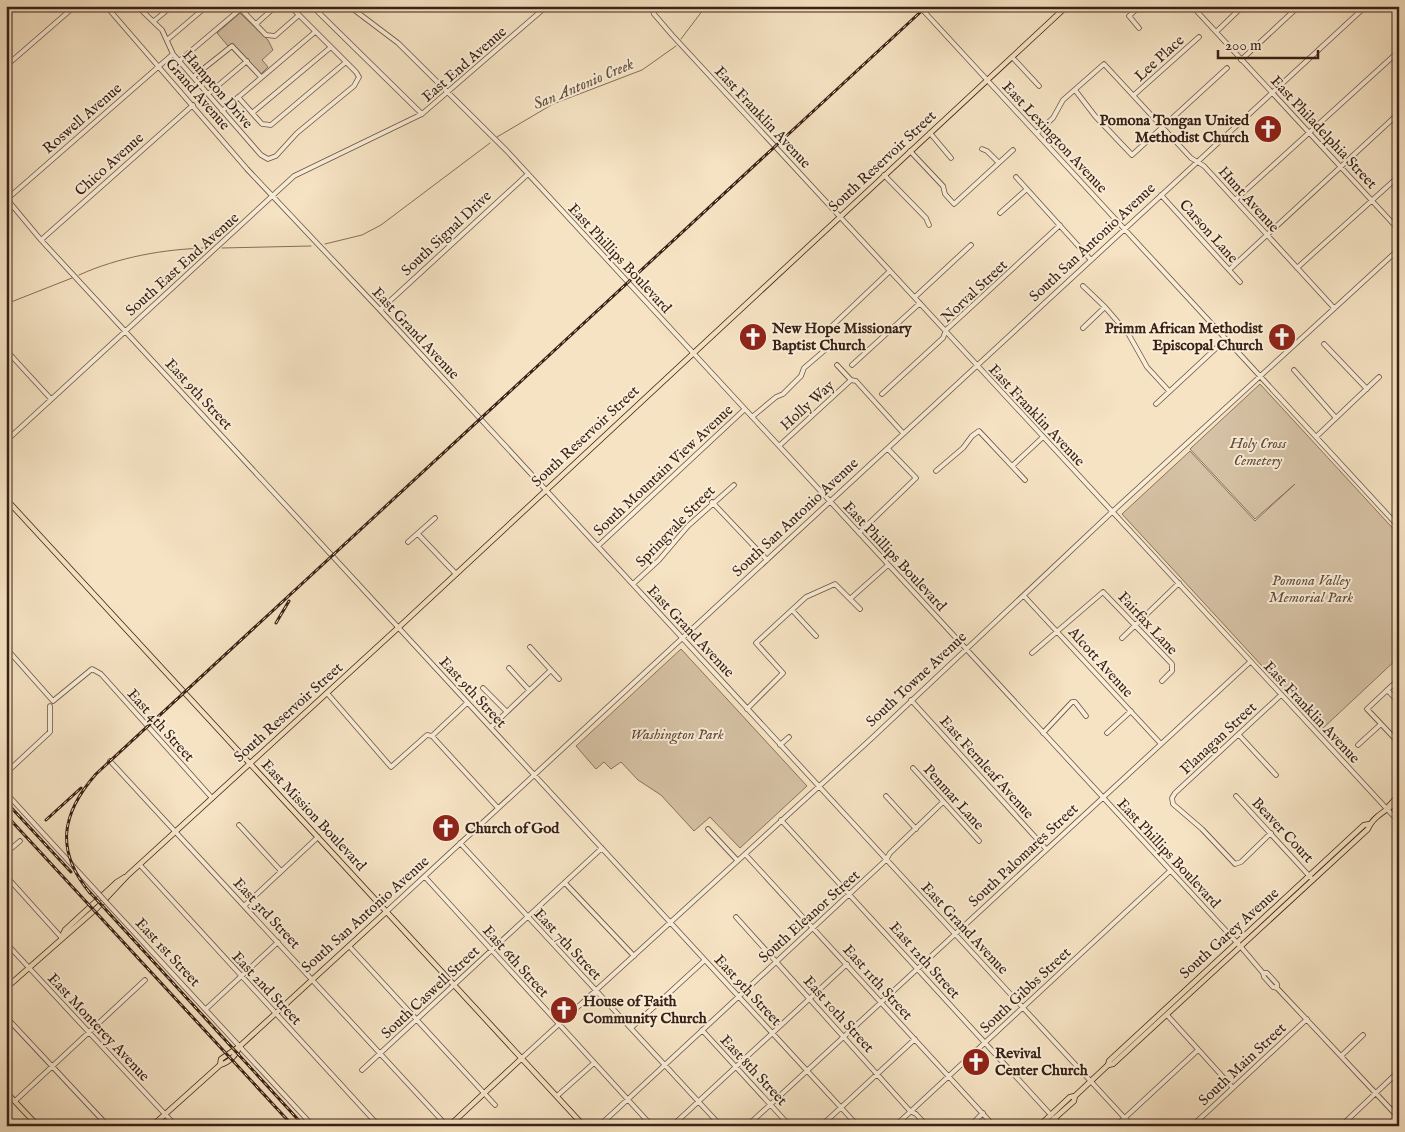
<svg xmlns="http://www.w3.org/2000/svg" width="1405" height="1132" font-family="'IM FELL English',serif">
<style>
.green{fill:#d6c2a5;stroke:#88725d}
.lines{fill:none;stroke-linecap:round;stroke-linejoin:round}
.stream{stroke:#846e5a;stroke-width:1}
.minor-casing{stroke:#695240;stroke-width:5.5}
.major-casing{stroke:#3a2115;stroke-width:6}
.minor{stroke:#f9edd8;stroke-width:4}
.major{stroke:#f6e3c3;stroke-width:4.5}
.rail-casing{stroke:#3a2115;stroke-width:3}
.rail{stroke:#f9edd8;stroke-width:1;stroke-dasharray:4;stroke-linecap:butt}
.minor-bridge-casing{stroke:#695240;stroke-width:5.5;stroke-linecap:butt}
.minor-bridge{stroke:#f9edd8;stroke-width:4}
.labels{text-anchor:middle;stroke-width:4;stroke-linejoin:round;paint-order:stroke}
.street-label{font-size:15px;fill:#3a2115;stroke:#f9edd8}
.poi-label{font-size:15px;font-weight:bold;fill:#3a2115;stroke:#f9edd8;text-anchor:start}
.park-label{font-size:15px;font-style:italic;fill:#614939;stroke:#f9edd8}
.water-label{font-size:16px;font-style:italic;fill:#654e3d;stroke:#f9edd8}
</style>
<rect width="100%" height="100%" fill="#f6e3c3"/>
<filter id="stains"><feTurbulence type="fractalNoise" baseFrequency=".004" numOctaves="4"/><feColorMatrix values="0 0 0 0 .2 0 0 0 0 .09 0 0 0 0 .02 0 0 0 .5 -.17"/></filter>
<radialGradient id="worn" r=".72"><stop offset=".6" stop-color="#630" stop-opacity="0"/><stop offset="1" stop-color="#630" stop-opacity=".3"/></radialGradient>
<path class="green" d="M240,13L268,40L273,50L262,60L268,67L261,74L235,46H228L217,33Z
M1260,384L1399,535V657L1321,730L1122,514L1190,451L1255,521L1295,484L1255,519L1190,449Z
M681,649L807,786L740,848L710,817L694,831L661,795L638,780L621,762L611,769L604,762L596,769L576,746Z"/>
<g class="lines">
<path class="stream" d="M681,39L706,6
M497,137L553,104L642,70L676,46
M325,244L362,235L381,225L490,143
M222,248L311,246
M79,275C119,257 164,249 207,248
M6,304L72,278"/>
<defs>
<path id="minor" d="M106,6L247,169L380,310L1132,1126
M137,6L162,30L173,54L261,155L268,159L276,156L297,133L354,86L359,77L356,72L290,6
M312,6L422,114
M349,6L398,43L507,151L1241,947L1263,973L1264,977L1273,987L1277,988
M651,6L654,14L672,35C916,297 1156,560 1399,822
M919,6L1399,527
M1192,6L1399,230
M241,9L266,35L275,36L299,15
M154,21L172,6
M256,24L276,6
M1139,28L1129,16L1140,6
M1216,32L1243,6
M167,40L207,6
M1012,57L1039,86
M1241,60L1299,6
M179,61L244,6
M6,66L75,6
M193,77L232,46L261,77
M1075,90L1095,116L1132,155L1227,68
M208,94L247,61
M1134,95L1199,37
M238,97L262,124L271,125L346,62
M222,111L315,32
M252,113L331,47
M930,133L951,158
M1037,133L1053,118L1063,100L1104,64L1191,158L1204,166L1334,308
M982,149L987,151L998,162
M910,151L943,186L945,194L954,204L1013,150
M884,175L926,218L929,225
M1016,177L1091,260
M1161,195L1240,282
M6,198L41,240L858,1126
M6,200L173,54
M1235,200L1399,51
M1000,213L1027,189
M41,240L193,105
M1297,268L1399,176
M1229,270L1399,113
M1083,286L1105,307L1129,335L1147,367L1169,391
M915,297L971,245
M380,310L528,174
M832,326L890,271
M1083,328L1105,307
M1324,344L1367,389
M6,350L51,399
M837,365L851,380L856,381L903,433
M852,365L920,303
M1294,370L1336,418
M882,394L943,338L946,330L1060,225
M1156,404L1226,339
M752,417L776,397L783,394L801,376L804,368L825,350
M1317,436L1379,377
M6,441L294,176L422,114L547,6
M779,446L851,380
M1012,466L1043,437
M936,471L963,448L972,436L979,431L1025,480
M712,502L767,560
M859,533L916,478L888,449
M418,534L456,574
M408,542L435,518
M598,546L745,409
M633,584L659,560L688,526L734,485
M1024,596L1161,744
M851,598L888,565
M792,610L816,636
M1122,638L1179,583
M530,647L559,679
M6,648L53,701L92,669L101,674L212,798
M1032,653L1103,592L1172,664V671L1162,681
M509,668L529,690
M1399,679L1367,709L1399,743
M483,688L506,711
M1387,690L1399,702
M327,693L391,767L427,735L432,736L467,703
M911,700L1046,849
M747,709L783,673L756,643L806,597L835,584L860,609
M491,727L551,670
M1043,733L1072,702H1075L1086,716
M1107,733L1131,711
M1239,735L1276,775
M432,736L498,808
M780,745L789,737
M1358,745L1381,724
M110,761L447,1126
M913,768L979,841
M6,773L50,732V706
M6,793L98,893
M886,796L916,829
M1236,796L1313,880
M781,820L1051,1115
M239,825L281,871
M708,829L737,860
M1271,833L1241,862L1235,864L1202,829L1173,804L1172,798L1175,793L1281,695
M460,843L721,1126
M6,853L20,841
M745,854L994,1126
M140,865L379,1126
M6,876L61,937
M425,877L652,1126
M565,883L634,956
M107,903L313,1126
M244,906L318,837
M386,912L1366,6
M736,917L910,1111L916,1114L927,1126
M6,943L176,1126
M349,946L495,1105
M1263,973H1267L1277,984V988L1399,1118
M206,1009L278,942
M1167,1015L1233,1088
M6,1017L108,1126
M631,1028L705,960
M702,1030L790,1126
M1341,1056L1363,1035
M523,1057L872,738L1112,512L1399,249
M362,1070L602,848
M557,1096L594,1063
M15,1101L145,980
M1054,1118L1061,1126
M599,1126L886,860L890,853L943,802
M672,1126L847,964
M747,1126L1250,662
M821,1126L915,1039
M895,1126L1170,871
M970,1126L983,1113
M1116,1126L1198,1050
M1192,1126L1307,1019
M1341,1126L1399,1071"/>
<path id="major" d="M6,499L584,1126
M1386,809L1399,795
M62,936L65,930L117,882L125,877
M6,988L97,908L128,875L399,627L1067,6
M220,1065L221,1059L240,1046L386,912
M1108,1065L1109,1061L1364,825L1370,824
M6,1092L38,1126
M152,1126L220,1065C229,1063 237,1054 240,1046
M449,1126L523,1057
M1039,1126L1070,1097L1075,1096L1108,1065L1113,1064L1368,829C1373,816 1389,809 1399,801
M1046,1126L1074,1101L1075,1096"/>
</defs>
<use href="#minor" class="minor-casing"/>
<use href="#major" class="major-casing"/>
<use href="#minor" class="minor"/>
<use href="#major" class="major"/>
<defs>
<path id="rail" d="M276,623L289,601
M6,802L71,872
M6,815L293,1126
M46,820L81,788
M86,888L304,1126
M90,893C55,851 61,814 96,774L927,6"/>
</defs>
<use href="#rail" class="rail-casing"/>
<use href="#rail" class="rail"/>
<defs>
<path id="minor-bridge" d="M98,893L107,903"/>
</defs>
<use href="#minor-bridge" class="minor-bridge-casing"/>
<use href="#minor-bridge" class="minor-bridge"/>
</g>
<defs>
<symbol id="church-disc" viewBox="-11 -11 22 22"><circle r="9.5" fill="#8f2418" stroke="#f9edd8"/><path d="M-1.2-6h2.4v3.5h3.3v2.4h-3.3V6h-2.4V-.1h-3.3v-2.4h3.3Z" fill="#fff"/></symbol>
</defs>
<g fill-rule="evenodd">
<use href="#church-disc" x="1252" y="113" width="32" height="32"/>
<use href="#church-disc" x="737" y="321" width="32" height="32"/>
<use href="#church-disc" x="1266" y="321" width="32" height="32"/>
<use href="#church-disc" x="430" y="812" width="32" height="32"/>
<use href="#church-disc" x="548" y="994" width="32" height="32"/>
<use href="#church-disc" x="960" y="1046" width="32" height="32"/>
</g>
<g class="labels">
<g class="street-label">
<text transform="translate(1159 58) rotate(-42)" y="5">Lee Place</text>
<text transform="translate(464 64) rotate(-41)" y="5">East End Avenue</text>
<text transform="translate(218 89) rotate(49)" y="5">Hampton Drive</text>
<text transform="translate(198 94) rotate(49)" y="5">Grand Avenue</text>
<text transform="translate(763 117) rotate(47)" y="5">East Franklin Avenue</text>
<text transform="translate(82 118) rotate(-41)" y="5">Roswell Avenue</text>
<text transform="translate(1324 132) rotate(47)" y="5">East Philadelphia Street</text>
<text transform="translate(1055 137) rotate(47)" y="5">East Lexington Avenue</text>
<text transform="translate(882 161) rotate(-43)" y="5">South Reservoir Street</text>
<text transform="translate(109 164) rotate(-42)" y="5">Chico Avenue</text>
<text transform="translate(1249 199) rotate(48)" y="5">Hunt Avenue</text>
<text transform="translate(1209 231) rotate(48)" y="5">Carson Lane</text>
<text transform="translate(446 233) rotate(-43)" y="5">South Signal Drive</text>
<text transform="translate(1092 242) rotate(-43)" y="5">South San Antonio Avenue</text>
<text transform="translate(620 258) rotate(47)" y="5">East Phillips Boulevard</text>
<text transform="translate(182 264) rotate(-42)" y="5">South East End Avenue</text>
<text transform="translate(974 291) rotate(-43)" y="5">Norval Street</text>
<text transform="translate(416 333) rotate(47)" y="5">East Grand Avenue</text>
<text transform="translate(199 394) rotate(47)" y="5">East 9th Street</text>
<text transform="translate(807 405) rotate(-42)" y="5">Holly Way</text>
<text transform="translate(1037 415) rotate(47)" y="5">East Franklin Avenue</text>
<text transform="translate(585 436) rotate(-43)" y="5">South Reservoir Street</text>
<text transform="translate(663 470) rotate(-43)" y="5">South Mountain View Avenue</text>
<text transform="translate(795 517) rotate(-43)" y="5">South San Antonio Avenue</text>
<text transform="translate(675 526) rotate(-46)" y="5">Springvale Street</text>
<text transform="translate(895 556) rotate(47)" y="5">East Phillips Boulevard</text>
<text transform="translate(1148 623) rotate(47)" y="5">Fairfax Lane</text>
<text transform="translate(691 631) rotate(47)" y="5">East Grand Avenue</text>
<text transform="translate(1101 662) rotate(48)" y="5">Alcott Avenue</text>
<text transform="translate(916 679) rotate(-43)" y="5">South Towne Avenue</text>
<text transform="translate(473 692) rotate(47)" y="5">East 9th Street</text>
<text transform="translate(288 712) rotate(-42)" y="5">South Reservoir Street</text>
<text transform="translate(1312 712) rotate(47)" y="5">East Franklin Avenue</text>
<text transform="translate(161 725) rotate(48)" y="5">East 4th Street</text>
<text transform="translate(1218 738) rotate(-43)" y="5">Flanagan Street</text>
<text transform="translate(987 767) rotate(48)" y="5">East Fernleaf Avenue</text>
<text transform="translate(954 797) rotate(48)" y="5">Penmar Lane</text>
<text transform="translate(314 815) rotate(47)" y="5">East Mission Boulevard</text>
<text transform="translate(1283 830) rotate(47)" y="5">Beaver Court</text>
<text transform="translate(1169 853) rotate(47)" y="5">East Phillips Boulevard</text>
<text transform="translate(1023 855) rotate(-43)" y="5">South Palomares Street</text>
<text transform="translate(267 913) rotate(47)" y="5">East 3rd Street</text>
<text transform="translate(365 914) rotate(-42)" y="5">South San Antonio Avenue</text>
<text transform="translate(809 916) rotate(-42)" y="5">South Eleanor Street</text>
<text transform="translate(965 928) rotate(47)" y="5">East Grand Avenue</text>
<text transform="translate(1229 933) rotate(-42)" y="5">South Garey Avenue</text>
<text transform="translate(568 944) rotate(47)" y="5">East 7th Street</text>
<text transform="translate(168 952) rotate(47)" y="5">East 1st Street</text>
<text transform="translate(925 960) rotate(48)" y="5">East 12th Street</text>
<text transform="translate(516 961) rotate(48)" y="5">East 6th Street</text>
<text transform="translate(878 982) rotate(48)" y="5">East 11th Street</text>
<text transform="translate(267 988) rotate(47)" y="5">East 2nd Street</text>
<text transform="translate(748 990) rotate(47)" y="5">East 9th Street</text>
<text transform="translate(1025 990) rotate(-43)" y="5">South Gibbs Street</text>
<text transform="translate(430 992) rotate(-43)" y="5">South Caswell Street</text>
<text transform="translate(839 1014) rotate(48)" y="5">East 10th Street</text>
<text transform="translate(99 1027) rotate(47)" y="5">East Monterey Avenue</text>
<text transform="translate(1242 1064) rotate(-43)" y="5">South Main Street</text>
<text transform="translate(754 1070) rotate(47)" y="5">East 8th Street</text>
</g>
<g class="poi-label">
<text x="1249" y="125" text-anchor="end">Pomona Tongan United<tspan x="1249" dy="17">Methodist Church</tspan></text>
<text x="772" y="333">New Hope Missionary<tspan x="772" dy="17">Baptist Church</tspan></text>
<text x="1263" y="333" text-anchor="end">Primm African Methodist<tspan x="1263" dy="17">Episcopal Church</tspan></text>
<text x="465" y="833">Church of God</text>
<text x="583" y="1006">House of Faith<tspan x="583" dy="17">Community Church</tspan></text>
<text x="995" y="1058">Revival<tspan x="995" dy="17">Center Church</tspan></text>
</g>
<g class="park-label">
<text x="1258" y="448">Holy Cross<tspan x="1258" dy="17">Cemetery</tspan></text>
<text x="1311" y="585">Pomona Valley<tspan x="1311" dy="17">Memorial Park</tspan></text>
<text x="677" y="739">Washington Park</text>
</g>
<g class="water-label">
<text transform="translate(583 83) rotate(-23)" y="6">San Antonio Creek</text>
</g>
</g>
<rect width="1405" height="1132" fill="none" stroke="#f6e3c3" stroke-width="25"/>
<rect x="8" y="8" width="1390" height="1117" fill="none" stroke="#3a2115" stroke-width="2.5"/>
<rect x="12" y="12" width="1380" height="1107" fill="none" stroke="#3a2115"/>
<path d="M1218 50v8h100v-8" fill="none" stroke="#3a2115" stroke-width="2.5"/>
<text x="1225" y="50" font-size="15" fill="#3a2115" stroke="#f9edd8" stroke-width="4" paint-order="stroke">200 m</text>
<rect width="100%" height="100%" filter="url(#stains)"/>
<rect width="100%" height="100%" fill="url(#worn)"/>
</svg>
